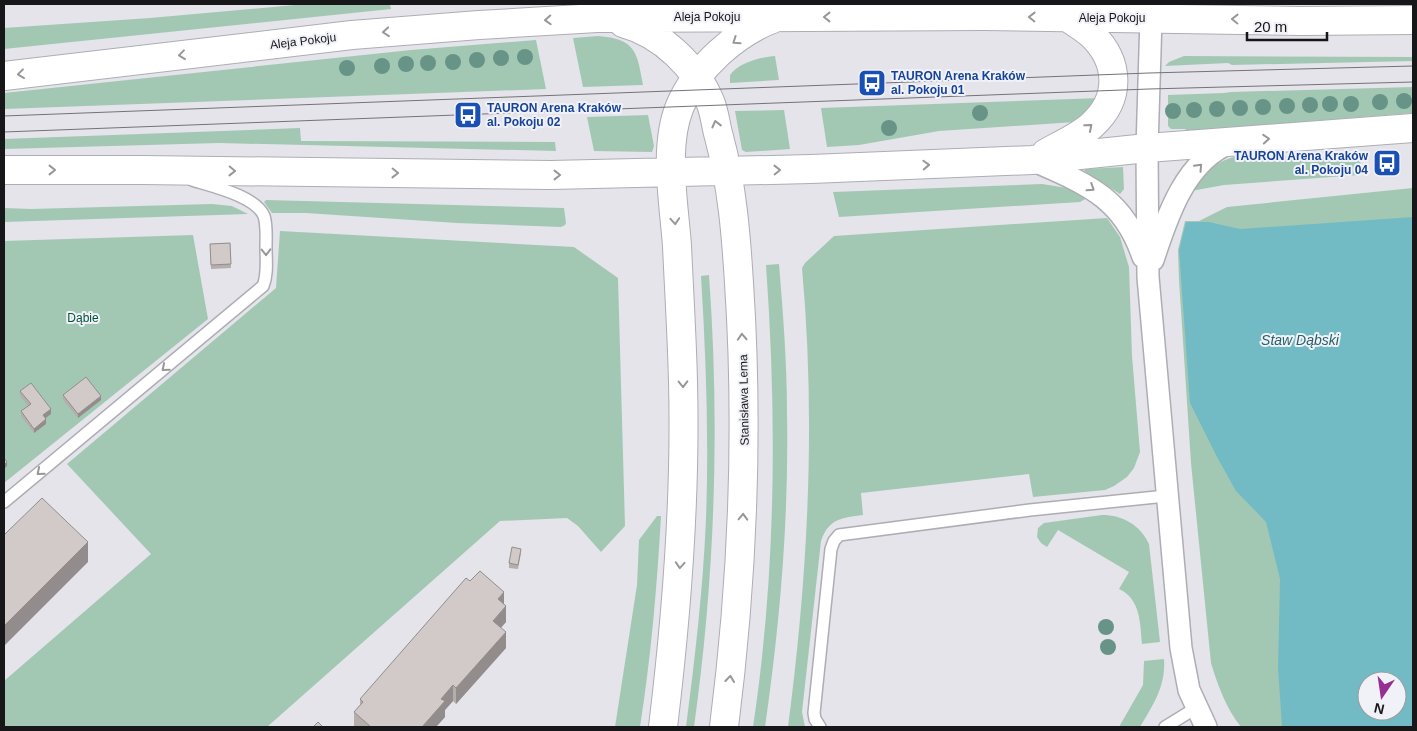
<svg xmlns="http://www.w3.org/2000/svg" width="1417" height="731" font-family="Helvetica,sans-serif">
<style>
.green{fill:#a2c8b4;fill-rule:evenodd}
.water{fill:#73bbc4;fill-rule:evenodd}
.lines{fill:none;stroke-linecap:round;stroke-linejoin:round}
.lane-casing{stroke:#adaeb4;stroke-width:14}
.street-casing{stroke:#adaeb4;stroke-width:24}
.secondary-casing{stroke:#adaeb4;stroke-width:30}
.lane{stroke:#fff;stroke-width:11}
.street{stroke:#fff;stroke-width:21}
.secondary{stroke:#fff;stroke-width:28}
.tram{stroke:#737377;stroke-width:1}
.tree{fill:#689488}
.wall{fill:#b4aeac}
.shaded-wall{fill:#928d8c}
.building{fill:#d1cac8;stroke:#928d8c}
.oneway{stroke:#979798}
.labels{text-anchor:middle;stroke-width:4;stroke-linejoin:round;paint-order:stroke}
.street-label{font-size:12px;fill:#171719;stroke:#f1f1f8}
.transit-label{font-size:12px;font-weight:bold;fill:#164399;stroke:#f1f1f8;text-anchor:start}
.park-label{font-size:12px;fill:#035338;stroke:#f1f1f8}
.water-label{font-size:14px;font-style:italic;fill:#256169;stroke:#f1f1f8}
</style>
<rect width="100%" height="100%" fill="#e4e4ea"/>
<path class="green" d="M306,4H390L391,9L4,49V28L150,18Z
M598,36C636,39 637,52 643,85L583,87L573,38Z
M536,40L546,89L4,109V93L411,50Z
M775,56L779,80L730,83V75C738,63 761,57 775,56Z
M1184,56L1413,57V61L1232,65L1228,63L1165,66L1169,62Z
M1413,87V113L1187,131L1185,129H1171L1168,126V95L1224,93L1231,92Z
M1101,98L1075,122L939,131L859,145L827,147L821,108Z
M784,110L790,149L746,152L742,150L735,111Z
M648,115L654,146L652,152L594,151L587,117Z
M300,128L301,141L555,142L556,151L219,143L4,149V139Z
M1239,156L1360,158L1361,172L1359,175L1224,185L1191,191C1203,172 1217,160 1239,156Z
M1123,167L1124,189L1120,194L1084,171L1085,169Z
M1042,184L1067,188L1087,198L1080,202L839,217L833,192Z
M1413,188V727H1241C1226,708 1218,686 1211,663L1191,463L1179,280L1178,250L1185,221H1199L1227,207ZM1367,681H1397V711H1367Z
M266,200L564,208L566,223L565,225L561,227L457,223L306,213H272L264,202Z
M212,204L232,206L248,214L4,222V208L31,209Z
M1107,218L1120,237L1129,267L1132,356L1140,452L1134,468L1127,477L1114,486L1105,490L1033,497L1029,474L861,493L863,515C842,518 829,518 821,541L802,712L805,727H788C808,575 816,421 802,268L805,263L834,236Z
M280,231L574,247L618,278L625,526L601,552L578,526L567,518L500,521L267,727H4V681L151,554L67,464L276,288Z
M193,235L208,319L4,483V241Z
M779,264C783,313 787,363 787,412C789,518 780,623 765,727H753C776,574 777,419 766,265Z
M709,275C720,426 715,577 694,727H686C695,658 703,589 706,519C709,438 706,357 701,276Z
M1102,515C1123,515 1140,525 1149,544L1160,642L1142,644C1140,624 1141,599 1119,589L1129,572L1058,530L1047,547L1041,543L1037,537L1038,528L1044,523Z
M657,516H661C657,587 651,657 640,727H615L637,585L639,540Z
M1164,659C1166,686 1153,705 1140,727H1119L1143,685L1144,661Z"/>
<path class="water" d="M1413,217V727H1282L1278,668L1280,579L1266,522L1236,491L1217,457L1190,403L1179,250L1186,222H1209L1240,229ZM1367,681H1397V711H1367Z"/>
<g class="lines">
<defs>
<path id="lane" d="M4,502L263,286C268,274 266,260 266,247C266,237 267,225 264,216C256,196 211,186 192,180
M820,727L815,719L814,713L831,549L834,541L839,535L1030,510L1166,496
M1165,727L1196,708"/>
<path id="street" d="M1151,18L1147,148L1148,277L1181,648L1189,690L1206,727
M1032,160C1086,184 1123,197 1143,257
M1153,260C1167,217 1185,160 1232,142"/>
<path id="secondary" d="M623,23C662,34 696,66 711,104C715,115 716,127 719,137C732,185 736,234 739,283C749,434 743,577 724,727
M4,76L352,35L479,25L597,18L984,16L1301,21L1413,20
M1046,153C1062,144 1079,137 1092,125C1121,99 1120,62 1092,35C1085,28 1075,23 1067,17
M4,170H142L551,175L811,169L1032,160L1147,148L1413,128
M663,727C677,612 686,498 683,382C682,337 679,291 677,246C674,203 663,147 680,106C696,68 736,32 775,18"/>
</defs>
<use href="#lane" class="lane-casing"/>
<use href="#street" class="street-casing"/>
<use href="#secondary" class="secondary-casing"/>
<use href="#lane" class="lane"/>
<use href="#street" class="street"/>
<use href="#secondary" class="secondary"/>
<path class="tram" d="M4,116L1149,73L1413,66
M4,132L1149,89L1413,82"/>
</g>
<g class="tree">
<circle cx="525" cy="57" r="8"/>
<circle cx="501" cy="58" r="8"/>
<circle cx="477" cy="60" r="8"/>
<circle cx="453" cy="62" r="8"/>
<circle cx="428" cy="63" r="8"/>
<circle cx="406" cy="64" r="8"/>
<circle cx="382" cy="66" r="8"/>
<circle cx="347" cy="68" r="8"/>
<circle cx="1404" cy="101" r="8"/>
<circle cx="1380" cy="102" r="8"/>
<circle cx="1330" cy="104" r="8"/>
<circle cx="1351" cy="104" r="8"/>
<circle cx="1310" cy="105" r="8"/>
<circle cx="1287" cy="106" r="8"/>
<circle cx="1263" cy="107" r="8"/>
<circle cx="1240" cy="108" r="8"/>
<circle cx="1217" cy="109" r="8"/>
<circle cx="1194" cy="110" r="8"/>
<circle cx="1173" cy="111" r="8"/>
<circle cx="980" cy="113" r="8"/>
<circle cx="889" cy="128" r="8"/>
<circle cx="1106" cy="627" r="8"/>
<circle cx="1108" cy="647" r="8"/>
</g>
<path class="wall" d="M230,243L231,268L211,269L210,244Z
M20,391L51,414L45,418L46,424L34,433L21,416V411L28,406L20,396Z
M63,395L101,400L78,418L63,400Z
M521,553L518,569L509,568V563Z
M504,604L506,622L501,628L506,648L456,704L453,701L445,710V717L436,727H354V712L360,705V699Z"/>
<path class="shaded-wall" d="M101,396V400L78,418V414Z
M51,409V414L43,420V415Z
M46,419V424L34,433V429Z
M7,462V466L4,469V465Z
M88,542V562L4,646V626Z
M504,592V608L498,599Z
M506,606V622L493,636V621Z
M506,632V648L456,704V688Z
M453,685V701L445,710V717L436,727H422L441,699Z"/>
<path class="building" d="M230,243L231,264L211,265L210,244Z
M86,377L101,396L78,414L63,395Z
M31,383L51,409L43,415L46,419L34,429L21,411L31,404L20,391Z
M4,458L7,462L4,465Z
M42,498L88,542L4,626V535Z
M512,547L521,549L518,565L509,563Z
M480,571L504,592L498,599L506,606L493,621L506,632L456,688L453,685L441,699L445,701L422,727H371L354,712L363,702L360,699L466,578L470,581Z
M318,722L323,727H313Z"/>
<defs><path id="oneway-chevron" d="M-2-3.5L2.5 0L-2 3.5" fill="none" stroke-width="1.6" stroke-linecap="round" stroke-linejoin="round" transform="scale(1.25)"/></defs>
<g class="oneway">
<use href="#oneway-chevron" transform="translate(827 17) rotate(180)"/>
<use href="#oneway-chevron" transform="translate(1032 17) rotate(-179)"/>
<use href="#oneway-chevron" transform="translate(1235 19) rotate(-179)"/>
<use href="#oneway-chevron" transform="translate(548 20) rotate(177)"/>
<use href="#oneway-chevron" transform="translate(386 32) rotate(175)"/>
<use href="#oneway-chevron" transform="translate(736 41) rotate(146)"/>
<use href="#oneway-chevron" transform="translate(182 55) rotate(173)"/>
<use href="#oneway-chevron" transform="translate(21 74) rotate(173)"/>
<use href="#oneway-chevron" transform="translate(716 124) rotate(-104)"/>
<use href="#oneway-chevron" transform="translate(1089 127) rotate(-41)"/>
<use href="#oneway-chevron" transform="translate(1266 139) rotate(-4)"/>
<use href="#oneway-chevron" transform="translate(926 165) rotate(-2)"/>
<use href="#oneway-chevron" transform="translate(1199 167) rotate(-47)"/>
<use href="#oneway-chevron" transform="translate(52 170)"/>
<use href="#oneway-chevron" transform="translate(777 170) rotate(-1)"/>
<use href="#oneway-chevron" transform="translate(232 171) rotate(1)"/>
<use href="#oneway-chevron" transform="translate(395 173) rotate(1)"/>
<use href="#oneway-chevron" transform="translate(557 175)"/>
<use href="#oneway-chevron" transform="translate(1091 188) rotate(33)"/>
<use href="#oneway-chevron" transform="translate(675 221) rotate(86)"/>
<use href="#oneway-chevron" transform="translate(266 252) rotate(89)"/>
<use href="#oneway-chevron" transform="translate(742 337) rotate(-93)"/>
<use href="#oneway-chevron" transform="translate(165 368) rotate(140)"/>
<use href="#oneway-chevron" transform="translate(683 384) rotate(89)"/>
<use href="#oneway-chevron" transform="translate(40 472) rotate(140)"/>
<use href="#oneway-chevron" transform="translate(743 517) rotate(-88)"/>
<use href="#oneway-chevron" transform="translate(680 565) rotate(94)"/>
<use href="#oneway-chevron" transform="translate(730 679) rotate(-84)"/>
</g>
<defs>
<symbol id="bus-square" viewBox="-11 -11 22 22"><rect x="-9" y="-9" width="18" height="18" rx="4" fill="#1a4fb4" stroke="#f1f1f8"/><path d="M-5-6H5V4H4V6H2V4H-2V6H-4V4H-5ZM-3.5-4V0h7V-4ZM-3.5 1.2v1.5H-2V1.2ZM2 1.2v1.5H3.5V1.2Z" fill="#fff"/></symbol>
</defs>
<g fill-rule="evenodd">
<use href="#bus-square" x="856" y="67" width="32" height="32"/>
<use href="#bus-square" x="452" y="99" width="32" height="32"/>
<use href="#bus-square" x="1371" y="147" width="32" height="32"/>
</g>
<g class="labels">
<g class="street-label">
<text x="707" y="21">Aleja Pokoju</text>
<text x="1112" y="22">Aleja Pokoju</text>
<text transform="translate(303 41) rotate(-7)" y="4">Aleja Pokoju</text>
<text transform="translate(744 400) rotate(-91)" y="4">Stanisława Lema</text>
</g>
<g class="transit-label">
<text x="891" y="80">TAURON Arena Kraków<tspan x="891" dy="14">al. Pokoju 01</tspan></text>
<text x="487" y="112">TAURON Arena Kraków<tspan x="487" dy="14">al. Pokoju 02</tspan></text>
<text x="1368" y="160" text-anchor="end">TAURON Arena Kraków<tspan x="1368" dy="14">al. Pokoju 04</tspan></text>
</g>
<g class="park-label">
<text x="83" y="322">Dąbie</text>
</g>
<g class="water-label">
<text x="1300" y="345">Staw Dąbski</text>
</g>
</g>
<rect width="1417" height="731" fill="none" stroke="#171719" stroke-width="10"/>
<g transform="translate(1382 696) rotate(193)"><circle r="24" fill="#f1f1f8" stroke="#9a9a9f"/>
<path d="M0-4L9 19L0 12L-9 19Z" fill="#972f92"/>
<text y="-8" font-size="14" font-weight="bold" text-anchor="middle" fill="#171719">N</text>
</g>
<path d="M1247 32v8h80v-8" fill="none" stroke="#171719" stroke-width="2.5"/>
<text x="1254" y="32" font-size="15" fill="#171719" stroke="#f1f1f8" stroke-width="4" paint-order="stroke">20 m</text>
</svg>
